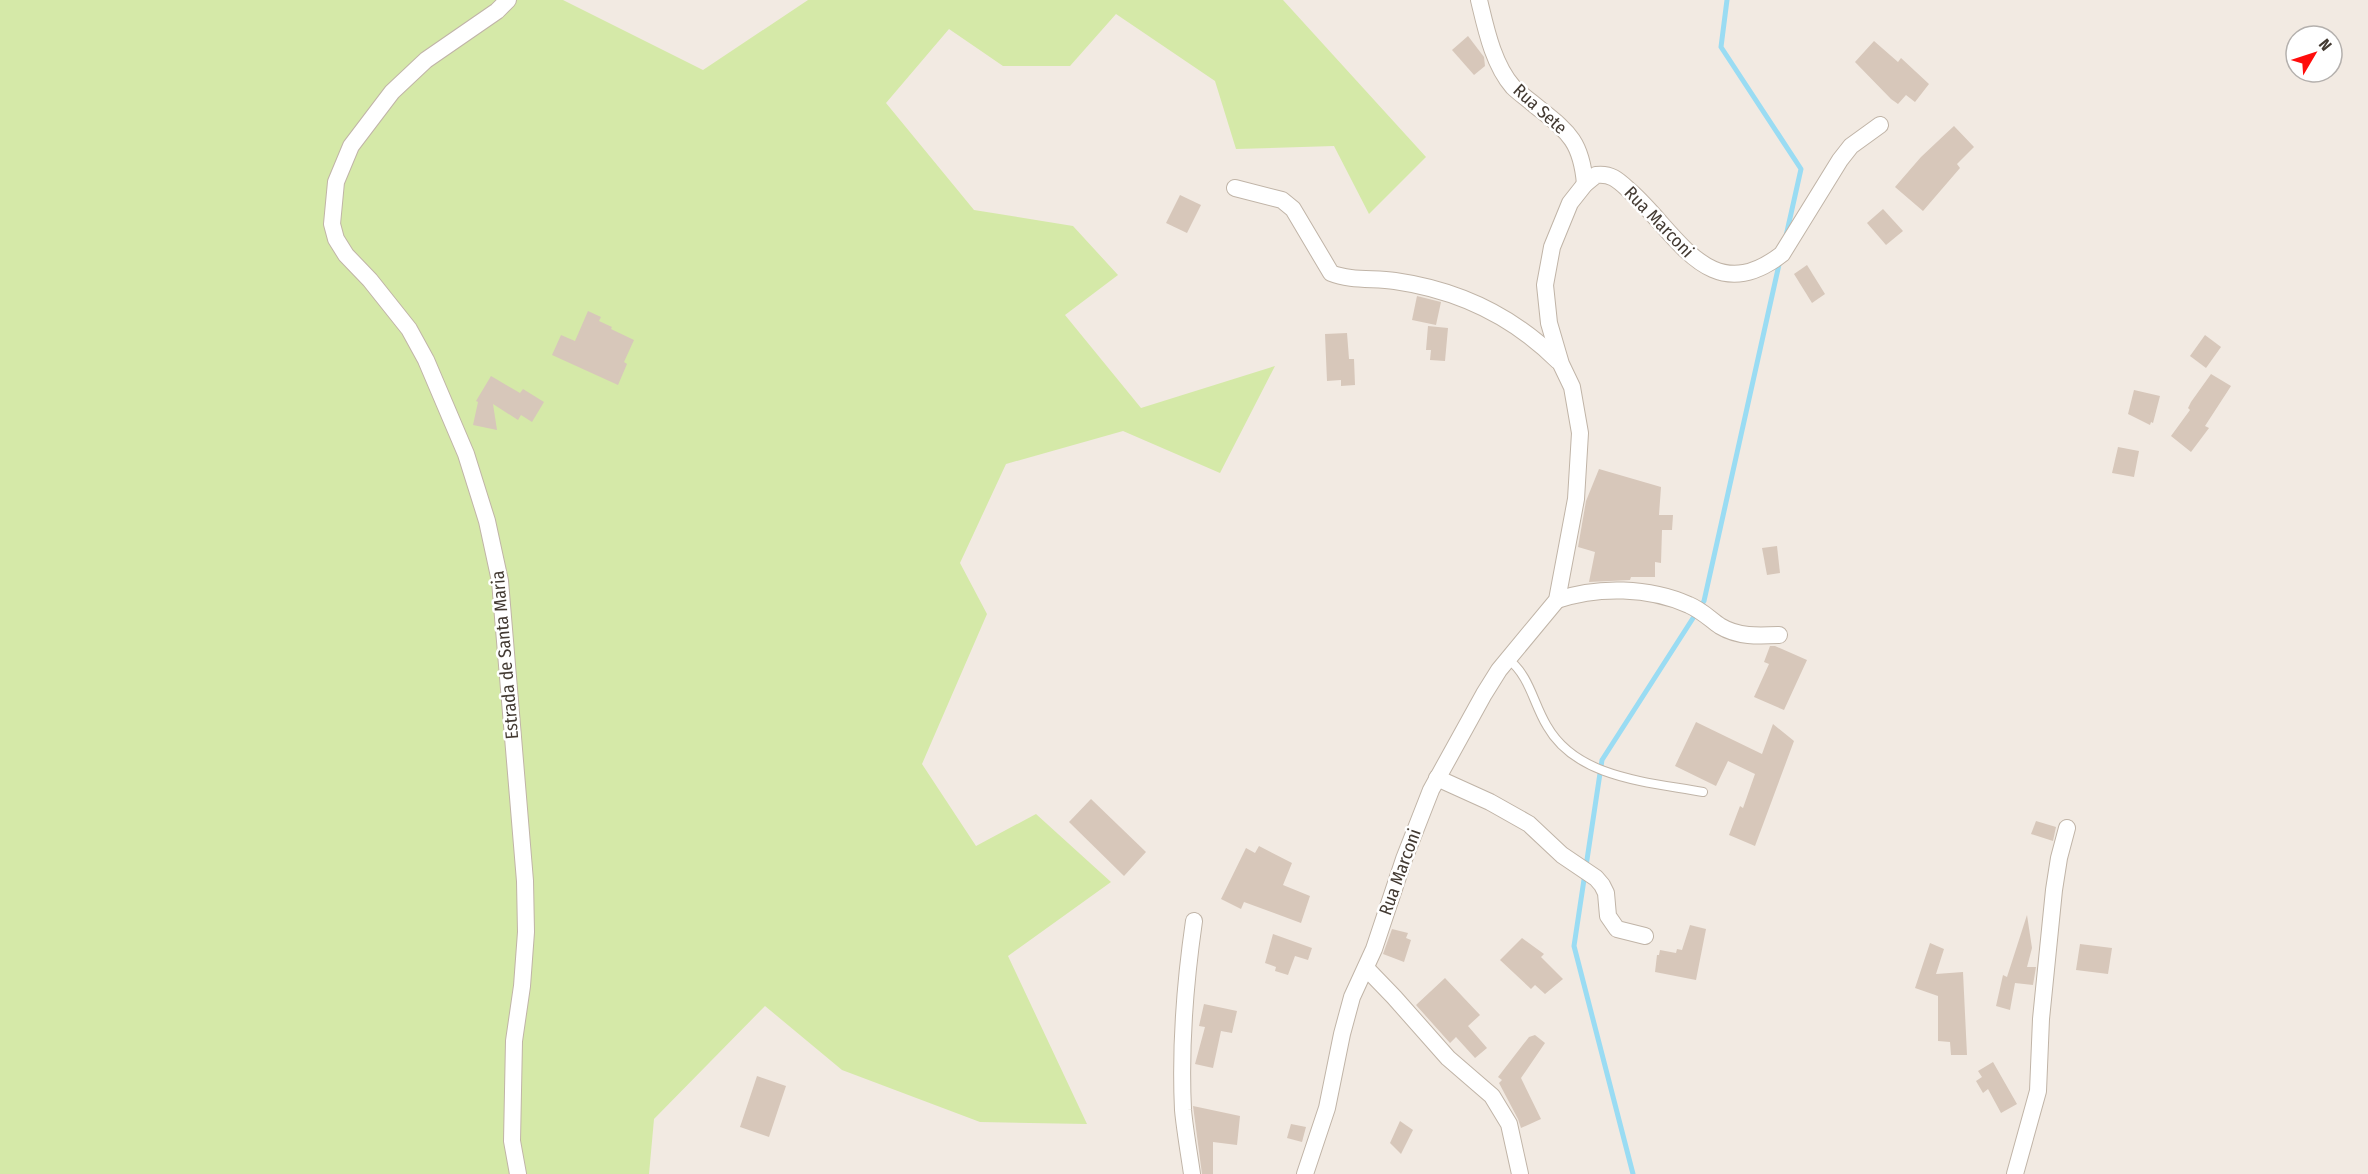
<svg xmlns="http://www.w3.org/2000/svg" width="2368" height="1174" viewBox="0 0 2368 1174" font-family="'Fira Sans Condensed',sans-serif">
  <style>
    .green { fill: #d5e9a8 }
    .lines { fill: none; stroke-linecap: round; stroke-linejoin: round }
    .stream { stroke: #9adcf3; stroke-width: 5 }
    .building { fill: #d7c7ba }
    .lane-casing { stroke: #c0b4a7; stroke-width: 10 }
    .street-casing { stroke: #c0b4a7; stroke-width: 18 }
    .lane { stroke: #fff; stroke-width: 8 }
    .street { stroke: #fff; stroke-width: 16 }
    .labels { text-anchor: middle; stroke-width: 5; stroke-linejoin: round; paint-order: stroke }
    .street-label { font-size: 18px; fill: #433a32; stroke: #fff }
  </style>
  <rect width="100%" height="100%" fill="#f2eae2"/>
  <path class="green" d="M0,0h563l140,70 105,-70h475l143,157 -57,57 -35,-68 -98,3 -21,-68 -99,-67 -46,52h-67l-54,-37 -63,74 88,107 99,16 45,49 -53,40 76,93 134,-42 -55,107 -97,-42 -117,33 -46,99 27,51 -65,150 54,82 60,-32 75,68 -103,74 79,168 -107,-2 -138,-52 -77,-64 -111,113 -5,55h-649z"/>
  <g class="lines">
    <g class="stream">
      <path d="M1727,0l-6,47 80,122 -15,67"/>
      <path d="M1633,1174l-59,-228 28,-186 102,-159 76,-341"/>
    </g>
  </g>
  <g class="building">
    <path d="M1468,36l16,21 1,9 -11,9 -22,-25z"/>
    <path d="M1874,41l24,21 3,-4 28,26 -14,18 -9,-7 -8,9 -7,-5 -36,-37z"/>
    <path d="M1954,126l20,21 -17,17 3,4 -37,43 -28,-24 26,-30z"/>
    <path d="M1180,195l21,10 -14,28 -21,-10z"/>
    <path d="M1883,209l20,22 -17,14 -19,-22z"/>
    <path d="M1807,265l18,29 -13,9 -18,-29z"/>
    <path d="M1417,296l24,6 -5,23 -24,-5z"/>
    <path d="M588,311l13,6 -2,4 13,6 -1,2 23,11 -10,22 3,2 -9,21 -66,-30 9,-20 14,6z"/>
    <path d="M1428,326l20,2 -3,33 -15,-1 1,-10h-5z"/>
    <path d="M1347,333l2,26h5l1,26 -14,1v-6l-14,1 -2,-47z"/>
    <path d="M2205,335l16,12 -15,21 -16,-12z"/>
    <path d="M2211,374l20,12 -26,40 4,2 -18,24 -20,-16 19,-26 -2,-2 3,-6z"/>
    <path d="M491,376l29,17 3,-4 21,13 -12,20 -11,-7 -3,5 -25,-16 4,26 -24,-5 5,-23 -2,-1z"/>
    <path d="M2134,390l26,6 -7,27 -2,-1 -1,3 -22,-11z"/>
    <path d="M2118,447l21,4 -5,26 -22,-4z"/>
    <path d="M1599,469l62,18 -2,28h14l-1,15h-10l-1,33 -6,-1v15h-24l-1,3 -41,2 6,-30 -17,-5 8,-46z"/>
    <path d="M1777,546l3,27 -13,2 -5,-27z"/>
    <path d="M1770,646h5l32,14 -23,50 -30,-13 15,-33 -5,-2z"/>
    <path d="M1696,722l66,32 11,-30 21,17 -39,105 -26,-11 11,-29 3,2 12,-34 -27,-13 -12,25 -41,-20z"/>
    <path d="M1091,799l55,53 -22,24 -55,-54z"/>
    <path d="M2036,821l20,6 -3,14 -22,-7z"/>
    <path d="M1259,846l33,17 -9,22 27,11 -9,27 -57,-21 -3,7 -20,-10 25,-51 9,5z"/>
    <path d="M2027,915l5,33 -5,19h9l-3,18 -18,-2 -5,27 -14,-4 7,-31 4,2z"/>
    <path d="M1690,925l16,4 -10,51 -41,-8 2,-17h2l1,-5 16,3 1,-4 5,1z"/>
    <path d="M1392,929l16,4 -2,5 5,2 -7,22 -21,-8z"/>
    <path d="M1273,934l39,14 -4,12 -13,-4 -7,19 -13,-4 1,-4 -11,-4z"/>
    <path d="M1522,938l22,16 -3,3 22,22 -18,15 -10,-9 -4,4 -31,-29z"/>
    <path d="M1930,943l14,6 -8,25 27,-2 4,83h-16l-1,-13 -12,-1v-45l-23,-8z"/>
    <path d="M2080,944l32,4 -4,26 -32,-4z"/>
    <path d="M1445,978l35,37 -12,11 19,22 -12,10 -19,-21 -6,6 -34,-38z"/>
    <path d="M1204,1004l33,7 -5,22 -11,-2 -8,37 -18,-4 10,-37 -6,-1z"/>
    <path d="M1535,1035l10,8 -24,35 20,41 -20,9 -3,-9 -19,-36 3,-3 -4,-3 31,-40z"/>
    <path d="M1993,1062l24,42 -16,9 -13,-24 -5,4 -7,-12 6,-4 -4,-6z"/>
    <path d="M757,1076l29,10 -17,51 -29,-10z"/>
    <path d="M1193,1106l47,10 -3,29 -24,-3v32h-11z"/>
    <path d="M1400,1121l13,9 -12,24 -11,-11z"/>
    <path d="M1291,1124l15,3 -4,15 -15,-4z"/>
  </g>
  <g class="lines">
    <defs>
      <path id="lane" d="M1508,659c22,17 25,44 39,67 30,53 103,56 156,66"/>
      <g id="street">
        <path d="M508,0l-11,11 -71,49 -34,32 -41,54 -15,36 -4,42 4,15 10,16 24,25 39,49 17,31 40,94 21,67 13,60 25,300 1,51 -4,54 -8,55 -2,100 6,33"/>
        <path d="M1479,0c7,29 14,64 34,87 5,5 12,10 18,15 34,28 50,35 54,82"/>
        <path d="M1235,188l47,12 11,9 38,64c19,8 43,5 64,8 63,9 118,35 163,80"/>
        <path d="M1557,600c41,-14 92,-13 132,5 12,5 21,14 31,21 18,11 38,10 59,9"/>
        <path d="M1437,778l53,24 39,22 33,31 34,23 6,7 4,8 2,23 9,13 28,7"/>
        <path d="M1366,968l28,29 54,61 44,38 17,28 11,50"/>
        <path d="M1192,1174c-3,-21 -7,-43 -9,-64 -3,-63 2,-127 11,-189"/>
        <path d="M1305,1174l22,-66 15,-74 10,-37 22,-48 30,-90 27,-69 53,-96 15,-24 58,-70 19,-101 4,-66 -8,-46 -11,-23 -12,-41 -4,-38 7,-38 18,-44 15,-19 11,-9c16,-2 23,6 35,17 47,42 79,118 151,62l58,-94 11,-14 29,-21"/>
        <path d="M2015,1174l23,-83 3,-72 13,-129 5,-32 8,-30"/>
      </g>
    </defs>
    <use href="#lane" class="lane-casing"/>
    <use href="#street" class="street-casing"/>
    <use href="#lane" class="lane"/>
    <use href="#street" class="street"/>
  </g>
  <g class="labels">
    <g class="street-label">
      <text transform="translate(1540 109) rotate(42)" y="6">Rua Sete</text>
      <text transform="translate(1659 222) rotate(46)" y="6">Rua Marconi</text>
      <text transform="translate(505 655) rotate(-95)" y="6">Estrada de Santa Maria</text>
      <text transform="translate(1400 872) rotate(-70)" y="6">Rua Marconi</text>
    </g>
  </g>
  <g transform="translate(2314 54) rotate(51)"><circle r="28" fill="#ffffff" stroke="#b4b0ad" stroke-width="1.5"/>
  <path d="M0-4.5L10 22L0 15L-10 22Z" fill="#ff0c0b"/>
  <text y="-9" font-size="16" font-weight="bold" text-anchor="middle" fill="#433a32">N</text>
  </g>
</svg>
